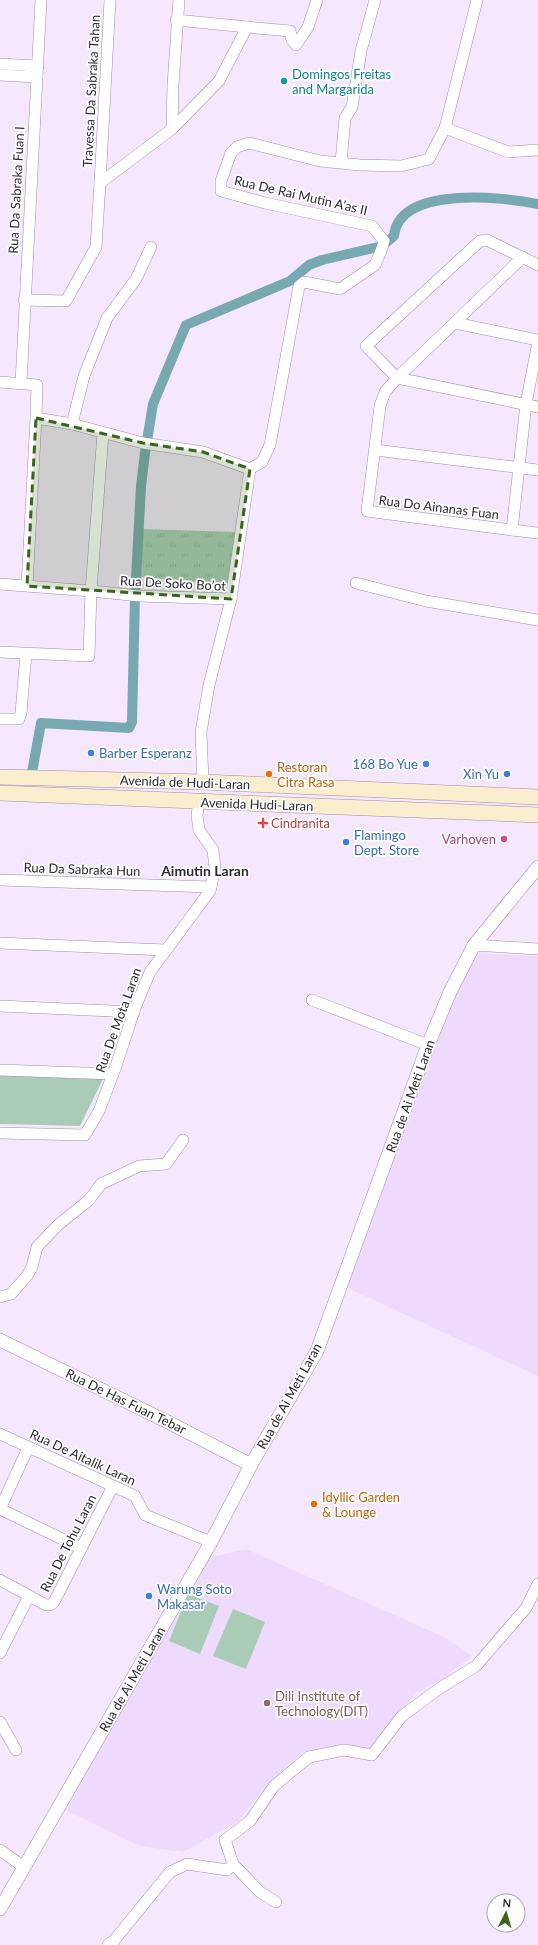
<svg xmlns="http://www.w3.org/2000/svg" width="538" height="1945" viewBox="0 0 538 1945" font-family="Lato,sans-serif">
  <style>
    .built { fill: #eedafc }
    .grass { fill: url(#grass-tufts) }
    .garden { fill: #aaccb7 }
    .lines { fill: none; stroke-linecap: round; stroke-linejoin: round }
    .canal { stroke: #78a9b1; stroke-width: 10 }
    .minor-casing { stroke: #9e8fa8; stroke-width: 12 }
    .tertiary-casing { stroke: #9e8fa8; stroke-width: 14 }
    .secondary-casing { stroke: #9e8fa8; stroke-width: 16 }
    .minor { stroke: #fff; stroke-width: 11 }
    .tertiary { stroke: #fff; stroke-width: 13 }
    .secondary { stroke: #fbeece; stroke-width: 15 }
    .marked { fill: #3a631e; fill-opacity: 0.2; stroke: #3a631e; stroke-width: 3; stroke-dasharray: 8 5; stroke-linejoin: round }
    .culture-dot { fill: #0f9aa8; stroke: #fff; stroke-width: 1.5 }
    .shop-dot { fill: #3f7fe0; stroke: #fff; stroke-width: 1.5 }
    .food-dot { fill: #e8710a; stroke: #fff; stroke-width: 1.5 }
    .health-dot { fill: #e0444e; stroke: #fff; stroke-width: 1.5 }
    .hotel-dot { fill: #d1479c; stroke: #fff; stroke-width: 1.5 }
    .education-dot { fill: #8d6e63; stroke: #fff; stroke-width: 1.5 }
    .labels { text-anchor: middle; stroke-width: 3.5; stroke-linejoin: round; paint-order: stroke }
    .culture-label { font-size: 13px; fill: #0d838f; stroke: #fff; text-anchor: start }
    .street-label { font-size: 13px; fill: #2d2731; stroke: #fff }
    .shop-label { font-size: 13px; fill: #366cbe; stroke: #fff; text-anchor: start }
    .food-label { font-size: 13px; fill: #c56008; stroke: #fff; text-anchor: start }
    .health-label { font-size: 13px; fill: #be3a42; stroke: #fff; text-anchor: start }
    .hotel-label { font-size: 13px; fill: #b23c85; stroke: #fff; text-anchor: end }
    .education-label { font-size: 13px; fill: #785e54; stroke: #fff; text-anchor: start }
    .neighbourhood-label { font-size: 14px; font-weight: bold; fill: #312539; stroke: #fff }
  </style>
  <defs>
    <pattern id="grass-tufts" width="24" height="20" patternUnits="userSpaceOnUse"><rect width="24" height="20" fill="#aaccb7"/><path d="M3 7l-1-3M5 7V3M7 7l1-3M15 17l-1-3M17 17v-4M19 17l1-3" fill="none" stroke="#93af9e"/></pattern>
  </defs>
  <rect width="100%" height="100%" fill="#f5e8fe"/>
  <g class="built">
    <path d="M472,953l66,3v420l-197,-91 109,-297z"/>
    <path d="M246,1549l200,89 26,18 -30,24 -26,13 -30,37 -11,19 -34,-4 -35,6 -19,15 -25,25 -23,30 -56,31 -43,-6 -73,-35 21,-42 120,-211z"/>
  </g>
  <path class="grass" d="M142,529l94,3 -6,53 -89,-8z"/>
  <g class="garden">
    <path d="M0,1074l104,3 -24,49 -80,-2z"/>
    <path d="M188,1594l31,12 -19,48 -31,-13z"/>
    <path d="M233,1609l32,13 -19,47 -33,-13z"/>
  </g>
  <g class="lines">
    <path class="canal" d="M31,778l10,-55 88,5 3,-6 3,-125 6,-111 4,-33 8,-49 33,-79 104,-44 19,-16 13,-5 60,-14 12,-10c5,-51 110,-39 144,-32"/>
    <defs>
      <g id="minor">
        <path d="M247,27l43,4 2,9 4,5 12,-18 9,-27"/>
        <path d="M0,64l38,2"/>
        <path d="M0,75l37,2"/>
        <path d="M445,128l63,24 30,-2"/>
        <path d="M172,129l47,-48 28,-54 -71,-7"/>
        <path d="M341,162l4,-44 7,-11 9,-56 14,-51"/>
        <path d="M100,183l10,-183"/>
        <path d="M523,257l-126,121 -12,14 -5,14 -13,105 145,19 14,-126 12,-62"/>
        <path d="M538,265l-51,-25 -7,1 -114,105 31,32 141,29"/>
        <path d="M24,300l42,1 30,-54 4,-64 72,-54 1,-44 6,-85"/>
        <path d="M455,323l83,17"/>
        <path d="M0,382l37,3 -1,33 36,6 71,19 60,9 47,17"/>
        <path d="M21,383l20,-383"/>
        <path d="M72,424l12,-48 23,-58 29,-39 15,-32"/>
        <path d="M375,450l163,20"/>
        <path d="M250,469l12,-7 8,-17 29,-159 5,-4 36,7 35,-24 6,-14 3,-10 -12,-15 -107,-23 -44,-12v-10l10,-28 6,-6 12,-4 71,18 40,4 41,1 28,-7 16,-31 32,-128"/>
        <path d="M512,530l26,3"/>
        <path d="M356,583l70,18 112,19"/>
        <path d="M0,584l91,7 49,5 91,3 -22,86 -8,47 2,50"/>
        <path d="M27,586l9,-168"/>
        <path d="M231,599l19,-130"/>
        <path d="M0,652l89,4 2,-65 12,-158"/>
        <path d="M0,719h19l2,-6 5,-59"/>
        <path d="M0,880l211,7"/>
        <path d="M0,943l165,7"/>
        <path d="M474,945l64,4"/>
        <path d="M312,1000l116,45"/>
        <path d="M0,1006l134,6"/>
        <path d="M0,1070l113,4"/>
        <path d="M0,1133l85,2 14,-24 17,-45 19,-58 15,-36 60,-81 5,-23 -2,-18 -14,-20 -2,-15 2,-13"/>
        <path d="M0,1297l11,-3 16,-18 5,-9 5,-20 21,-22 31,-25 12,-16 38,-18 27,-2 17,-24"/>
        <path d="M0,1434l135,62 10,19 66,27"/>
        <path d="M0,1509l81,39"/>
        <path d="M0,1509l28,-61"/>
        <path d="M0,1580l46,25h4l4,-3 59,-116"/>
        <path d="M0,1653l29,-57"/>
        <path d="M0,1722l16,28"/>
        <path d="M0,1850l24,17"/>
        <path d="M276,1902l-16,-10 -27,-28 -8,-24 25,-19 24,-35 35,-29 35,-7 28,5 30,-39 38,-28 36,-22 50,-58 12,-24"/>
        <path d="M112,1943l58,-71 17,-8 40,6 6,-6"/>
      </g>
      <g id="tertiary">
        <path d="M0,1340l168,82 83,43"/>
        <path d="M0,1909l211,-367 41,-79 65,-112 111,-306 22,-53 24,-47 64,-78"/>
        <path d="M109,1945l3,-2"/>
      </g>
      <g id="secondary">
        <path d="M0,777l203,5 335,15"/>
        <path d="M0,793l538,22"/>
      </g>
    </defs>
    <use href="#minor" class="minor-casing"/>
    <use href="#tertiary" class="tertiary-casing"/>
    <use href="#secondary" class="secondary-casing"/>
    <use href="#minor" class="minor"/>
    <use href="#tertiary" class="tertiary"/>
    <use href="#secondary" class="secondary"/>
  </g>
  <path class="marked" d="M36,418l107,25 60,9 47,17 -19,130 -204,-13z"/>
  <circle class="culture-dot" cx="284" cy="81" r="4"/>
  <g class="shop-dot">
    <circle cx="91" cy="753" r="4"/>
    <circle cx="426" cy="764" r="4"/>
    <circle cx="507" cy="774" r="4"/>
    <circle cx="346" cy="842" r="4"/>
    <circle cx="149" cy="1596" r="4"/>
  </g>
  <g class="food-dot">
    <circle cx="269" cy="774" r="4"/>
    <circle cx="314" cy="1504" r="4"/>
  </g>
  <path class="health-dot" d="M261 817h4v4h4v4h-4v4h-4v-4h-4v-4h4z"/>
  <circle class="hotel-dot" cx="504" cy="839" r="4"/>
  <circle class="education-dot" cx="267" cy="1703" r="4"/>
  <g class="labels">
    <g class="culture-label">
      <text x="292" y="79">Domingos Freitas<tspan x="292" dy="15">and Margarida</tspan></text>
    </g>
    <g class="street-label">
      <text transform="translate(91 91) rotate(-87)" y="5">Travessa Da Sabraka Tahan</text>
      <text transform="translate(16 190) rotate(-87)" y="5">Rua Da Sabraka Fuan I</text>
      <text transform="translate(301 195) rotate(13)" y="5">Rua De Rai Mutin A’as II</text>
      <text transform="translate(439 507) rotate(7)" y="5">Rua Do Ainanas Fuan</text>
      <text transform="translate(173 583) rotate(3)" y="5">Rua De Soko Bo’ot</text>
      <text transform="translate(185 782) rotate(2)" y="5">Avenida de Hudi-Laran</text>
      <text transform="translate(257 804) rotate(2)" y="5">Avenida Hudi-Laran</text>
      <text transform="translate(82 869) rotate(2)" y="5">Rua Da Sabraka Hun</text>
      <text transform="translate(118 1020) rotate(-70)" y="5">Rua De Mota Laran</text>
      <text transform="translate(410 1096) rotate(-70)" y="5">Rua de Ai Meti Laran</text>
      <text transform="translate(289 1396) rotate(-61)" y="5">Rua de Ai Meti Laran</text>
      <text transform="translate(126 1401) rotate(26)" y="5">Rua De Has Fuan Tebar</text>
      <text transform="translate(83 1457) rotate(25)" y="5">Rua De Aitalik Laran</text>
      <text transform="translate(68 1543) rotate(-63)" y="5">Rua De Tohu Laran</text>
      <text transform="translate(132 1679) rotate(-60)" y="5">Rua de Ai Meti Laran</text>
    </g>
    <g class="shop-label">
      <text x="99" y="758">Barber Esperanz</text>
      <text x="418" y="769" text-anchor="end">168 Bo Yue</text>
      <text x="499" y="779" text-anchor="end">Xin Yu</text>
      <text x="354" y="840">Flamingo<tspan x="354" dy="15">Dept. Store</tspan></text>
      <text x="157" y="1594">Warung Soto<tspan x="157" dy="15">Makasar</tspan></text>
    </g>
    <g class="food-label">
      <text x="277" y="772">Restoran<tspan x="277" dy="15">Citra Rasa</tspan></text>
      <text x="322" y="1502">Idyllic Garden<tspan x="322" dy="15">&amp; Lounge</tspan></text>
    </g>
    <g class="health-label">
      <text x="271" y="828">Cindranita</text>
    </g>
    <g class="hotel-label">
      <text x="496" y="844">Varhoven</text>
    </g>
    <g class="education-label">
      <text x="275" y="1701">Dili Institute of<tspan x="275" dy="15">Technology(DIT)</tspan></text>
    </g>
    <g class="neighbourhood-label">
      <text x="205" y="876">Aimutin Laran</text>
    </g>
  </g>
  <g transform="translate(506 1913) rotate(5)"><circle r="19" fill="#ffffff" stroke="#aba9ad"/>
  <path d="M0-3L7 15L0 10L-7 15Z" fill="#3a631e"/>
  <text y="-6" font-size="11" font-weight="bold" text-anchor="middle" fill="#2d2731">N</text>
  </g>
</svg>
